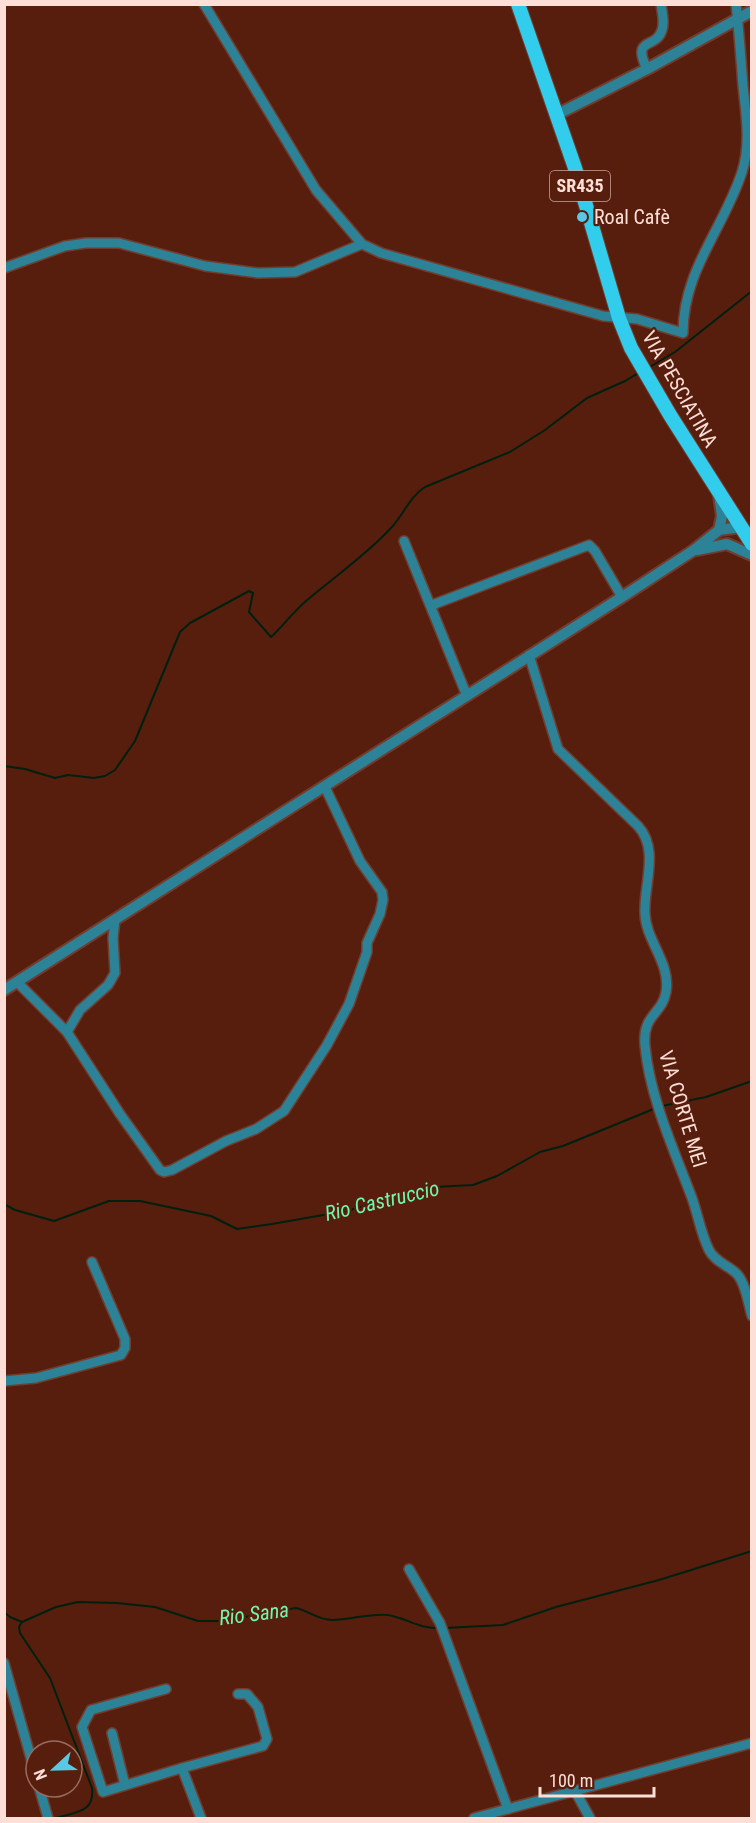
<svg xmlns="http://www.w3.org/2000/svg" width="756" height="1823" viewBox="0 0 756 1823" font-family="'Roboto Condensed',sans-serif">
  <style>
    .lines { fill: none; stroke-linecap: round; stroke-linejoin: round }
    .stream { stroke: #00200f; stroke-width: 2 }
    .minor-casing { stroke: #723d2e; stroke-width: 12 }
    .tertiary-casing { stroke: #723d2e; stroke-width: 14 }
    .primary-casing { stroke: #723d2e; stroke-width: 16 }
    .minor { stroke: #2c8296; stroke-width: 9 }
    .tertiary { stroke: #2c8296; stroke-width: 10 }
    .primary { stroke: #32cced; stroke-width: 14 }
    .poi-dot { fill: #58c8e4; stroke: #571e0e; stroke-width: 2 }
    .labels { text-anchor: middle; stroke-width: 4.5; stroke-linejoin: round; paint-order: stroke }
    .shield { fill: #571e0e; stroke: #cba59b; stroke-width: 1.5 }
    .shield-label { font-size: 18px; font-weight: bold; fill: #fddfd7 }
    .poi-label { font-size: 20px; fill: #fddfd7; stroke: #571e0e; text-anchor: start }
    .street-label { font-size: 20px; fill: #fddfd7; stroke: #571e0e }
    .water-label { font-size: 21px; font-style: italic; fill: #70f7ac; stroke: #571e0e }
  </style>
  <rect width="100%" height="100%" fill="#571e0e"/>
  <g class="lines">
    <g class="stream">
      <path d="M648,368l27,-16 77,-61"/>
      <path d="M4,766l21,3 30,9 13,-3 26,3 11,-2 10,-6 20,-29 45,-109 10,-9 59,-32 4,2 -4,19 22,25c12,-11 22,-25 35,-36 28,-24 59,-45 84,-72 13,-13 20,-33 35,-42l85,-35 35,-22 42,-32 38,-17 15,-9"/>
      <path d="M662,1106l44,-9 46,-16"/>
      <path d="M4,1204l11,6 39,11 55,-20h31l71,15 26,13 35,-5 74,-13 88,-24 39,-2 24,-9 43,-24 23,-6 93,-38"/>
      <path d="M4,1612l6,5 12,5"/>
      <path d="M444,1628l59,-3 53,-18 103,-27 93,-29"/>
      <path d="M56,1818c19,-6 39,-5 36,-30l-42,-110 -30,-45 -1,-6 3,-5 34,-15 22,-5 39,1 38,4 43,14h23l75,-13c13,3 22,12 36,12 18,0 38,-7 56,-5 18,3 32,14 50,13"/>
    </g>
    <defs>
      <g id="minor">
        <path d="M204,4l112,186 46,54 19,9 222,63 34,3 46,14c0,-63 40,-103 59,-161 9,-28 4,-57 1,-86 -2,-27 -4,-54 -7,-82"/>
        <path d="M647,69c-16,-33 9,-19 15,-39 3,-8 0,-18 -1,-26"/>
        <path d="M4,268l61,-22 21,-3h33l86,23 53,7 37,-1 67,-28"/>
        <path d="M404,541l63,155"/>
        <path d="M432,605l157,-60 6,6 27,46"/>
        <path d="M529,655l29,94 80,77c22,24 5,60 7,88 1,27 26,49 21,78 -4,23 -24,22 -21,54 5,52 29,104 47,152 6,17 9,36 17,52 6,12 19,15 28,24 9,10 11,29 15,42"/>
        <path d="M17,982l50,50 53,82 40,56 4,2 8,-2 54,-29 30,-12 28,-18 43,-66 22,-41 18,-52v-9l13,-29 3,-14 -1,-8 -22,-31 -35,-74"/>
        <path d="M67,1032l13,-22 28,-25 7,-12 -2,-35 2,-19"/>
        <path d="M4,1381l32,-3 85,-23 4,-7v-9l-33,-77"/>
        <path d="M409,1569l31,54 68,186"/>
        <path d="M4,1663l32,113"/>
        <path d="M166,1689l-75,21 -9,17 21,65 79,-24"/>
        <path d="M112,1733l13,52"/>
        <path d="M39,1787l9,31"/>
        <path d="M575,1791l15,27"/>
        <path d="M201,1818l-19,-50 81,-22 4,-7 -9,-32 -11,-13h-9"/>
        <path d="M474,1818l278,-75"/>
      </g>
      <g id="tertiary">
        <path d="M556,115l91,-46 105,-58"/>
        <path d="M719,495l3,21 -3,14"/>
        <path d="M697,550l30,-6 25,11"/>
        <path d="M4,990l618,-393 72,-47 25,-20 22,-3"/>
      </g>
      <path id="primary" d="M518,4l57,164 44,150 12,30 39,67 82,129"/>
    </defs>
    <use href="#minor" class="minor-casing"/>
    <use href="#tertiary" class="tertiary-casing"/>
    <use href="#primary" class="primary-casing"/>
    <use href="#minor" class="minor"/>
    <use href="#tertiary" class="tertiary"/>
    <use href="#primary" class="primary"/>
  </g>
  <circle class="poi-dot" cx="582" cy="217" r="6"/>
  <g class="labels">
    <rect class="shield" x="550" y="171" width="60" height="30" rx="4.5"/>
    <g class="shield-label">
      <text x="580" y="192">SR435</text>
    </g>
    <g class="poi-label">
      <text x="594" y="224">Roal Cafè</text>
    </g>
    <g class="street-label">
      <text transform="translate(680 389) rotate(60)" y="7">VIA PESCIATINA</text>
      <text transform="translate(683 1109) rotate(73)" y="7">VIA CORTE MEI</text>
    </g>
    <g class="water-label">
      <text transform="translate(382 1201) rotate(-13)" y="7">Rio Castruccio</text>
      <text transform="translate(254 1614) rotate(-7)" y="7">Rio Sana</text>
    </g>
  </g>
  <rect width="756" height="1823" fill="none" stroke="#fddfd7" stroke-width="12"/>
  <g transform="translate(54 1769) rotate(248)"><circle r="28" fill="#571e0e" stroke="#996b5e" stroke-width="1.5"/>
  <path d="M0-4.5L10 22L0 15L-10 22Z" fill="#58c8e4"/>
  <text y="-9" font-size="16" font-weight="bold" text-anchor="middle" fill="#fddfd7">N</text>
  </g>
  <path d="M540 1787v9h114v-9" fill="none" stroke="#fddfd7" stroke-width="3"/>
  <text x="549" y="1787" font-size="18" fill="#fddfd7" stroke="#571e0e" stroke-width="4.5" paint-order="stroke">100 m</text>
</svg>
